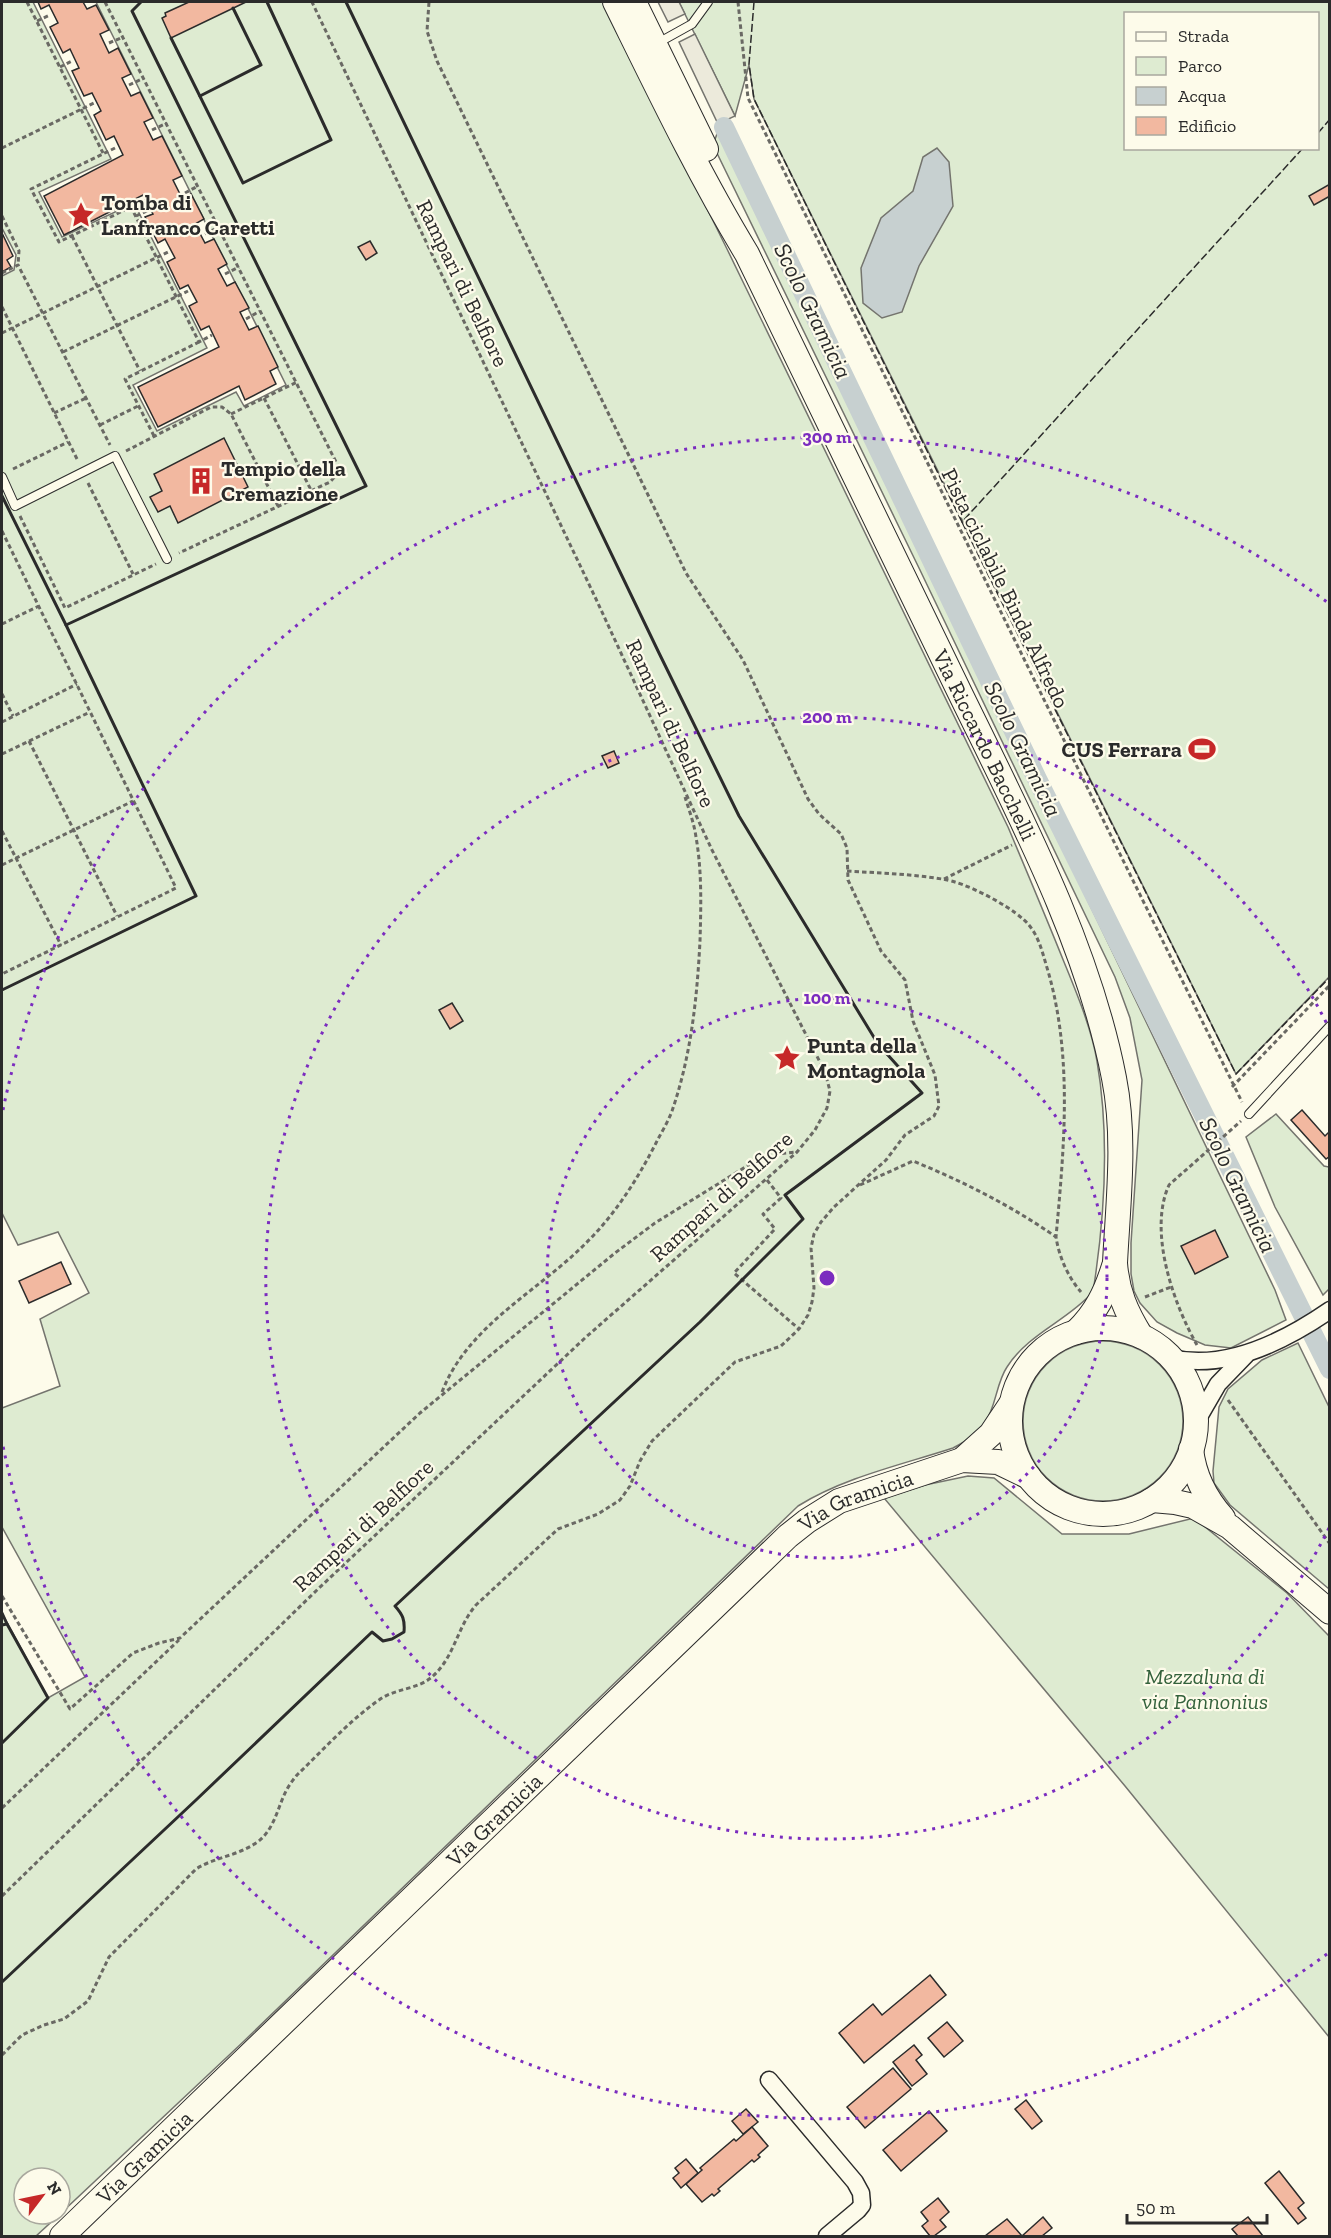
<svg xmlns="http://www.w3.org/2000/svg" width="1331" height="2238" viewBox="0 0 1331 2238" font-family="'Zilla Slab',serif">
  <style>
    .green { fill: #deebd1; stroke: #74746e; stroke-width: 1.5; fill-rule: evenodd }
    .parking { fill: #eceadb; stroke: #74746e; stroke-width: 1.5 }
    .water { fill: #c7d0d0; stroke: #74746e; stroke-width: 1.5 }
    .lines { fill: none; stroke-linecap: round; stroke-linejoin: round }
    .canal { stroke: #c7d0d0; stroke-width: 20 }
    .building { fill: #f2b8a0; stroke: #2b2b2b; stroke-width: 1.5 }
    .lane-casing { stroke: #2b2b2b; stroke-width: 10 }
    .street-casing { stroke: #2b2b2b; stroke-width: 19 }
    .secondary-casing { stroke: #2b2b2b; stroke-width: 26 }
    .path { stroke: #6a6964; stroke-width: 3; stroke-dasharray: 4.5 3; stroke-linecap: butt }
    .lane { stroke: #fdfbea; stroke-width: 8 }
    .street { stroke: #fdfbea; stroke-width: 16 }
    .secondary { stroke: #fdfbea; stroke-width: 24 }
    .fence { stroke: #2b2b2b; stroke-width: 1.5; stroke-dasharray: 8 3; stroke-linecap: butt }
    .wall { stroke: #2b2b2b; stroke-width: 3 }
    .ring { fill: none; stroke: #7b2cbf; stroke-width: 3; stroke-dasharray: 3 6 }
    .labels { text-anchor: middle; stroke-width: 4.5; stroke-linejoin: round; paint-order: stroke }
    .poi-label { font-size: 22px; font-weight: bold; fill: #2b2b2b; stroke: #fdfbea; text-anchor: start }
    .street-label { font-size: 22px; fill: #2b2b2b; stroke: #fdfbea }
    .park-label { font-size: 22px; font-style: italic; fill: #34623c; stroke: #fdfbea }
    .water-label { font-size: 24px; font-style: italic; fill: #2b2b2b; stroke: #fdfbea }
    .centre { fill: #7b2cbf; stroke: #fdfbea; stroke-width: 3 }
    .ring-label { font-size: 18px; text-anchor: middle; font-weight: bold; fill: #7b2cbf; stroke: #fdfbea; stroke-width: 4.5; stroke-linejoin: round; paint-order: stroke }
  </style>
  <rect width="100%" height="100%" fill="#fdfbea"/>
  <g class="green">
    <path d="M2,2h31l78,157 -72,33 23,45 72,-34 73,145 -74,37 24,46 79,-39 8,14 42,-21 -190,-383h509l122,247 281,578c19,45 38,90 56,135 13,32 27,65 33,99 13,76 8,155 -4,231 -26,29 -64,41 -86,75 -11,16 -11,41 -22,55 -7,12 -20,20 -32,26 -52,17 -108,29 -155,58l-556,537 -182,171v-36h-36v36h36l-24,22h-34v-623l46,85 37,-21 -83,-150v-119l58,-22 -20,-67 49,-26 -31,-61 -40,13 -16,-32v-937l12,-6 2,-15 -14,-27z"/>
    <path d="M679,2h650v975l-93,97 -482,-975 -5,-34 -14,51zM1126,14h192v134h-192z"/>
    <path d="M718,131l557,1159 11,30 -55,28 -26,-3 -28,-12 -20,-11 -17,-19 -6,-12 -3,-17v-31l11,-163 -12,-62 -15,-41 -196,-409 -206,-423z"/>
    <path d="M1276,1114l48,52 5,1v122l-6,6 -48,-88 -29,-70z"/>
    <circle cx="1103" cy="1421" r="80"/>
    <path d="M1298,1343l31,64v182l-99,-84 -16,-22 -1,-12 6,-64 9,-18 34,-29z"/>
    <path d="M968,1476l26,2 68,56h67l65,-16 93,75 42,43v401l-204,-251 -241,-288 41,-13z"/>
  </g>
  <g class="parking">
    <path d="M658,2h21l6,12 -17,8z"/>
    <path d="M695,34l40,82 -17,8 -39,-82z"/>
  </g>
  <path class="water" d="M937,148l12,14 4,44 -34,60 -17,46 -20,6 -19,-15 -2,-35 20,-50 32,-27 10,-34z"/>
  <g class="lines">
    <path class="canal" d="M724,127l313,652 293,590"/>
  </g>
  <g class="building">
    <path d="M38,2h45l4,7 9,-4 13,25 -9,4 9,19 9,-5 13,26 -9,4 9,18 9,-4 13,26 -9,4 9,18 9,-4 20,40 -9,4 9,18 9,-4 13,25 -9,5 10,19 9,-4 13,25 -9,5 9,17 8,-4 14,26 -9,4 9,18 9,-4 20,41 -8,4 6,13 -31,16 -6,-14 -81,41 -20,-40 81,-40 -10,-21 -8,4 -12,-24 8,-4 -9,-17 -8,4 -13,-27 8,-4 -10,-19 -7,4 -13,-26 8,-3 -10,-19 -79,40 -20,-39 79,-41 -9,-19 -8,4 -12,-25 7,-4 -9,-18 -8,3 -12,-25 7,-3 -9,-19 -7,4 -13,-26 8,-4 -9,-18 -8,4z"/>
    <path d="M189,2h57l-75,36 -9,-20 4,-2 -1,-3z"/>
    <path d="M1330,184v12l-16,9 -5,-9z"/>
    <path d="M2,233l11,23 -6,4 4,7 -9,5z"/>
    <path d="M370,241l7,12 -11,7 -8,-13z"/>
    <path d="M224,438l24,49 -70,36 -8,-17 -12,6 -8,-15 12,-6 -8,-17z"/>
    <path d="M614,751l5,12 -11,5 -6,-12z"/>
    <path d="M452,1003l11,18 -13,8 -11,-19z"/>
    <path d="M1302,1110l23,26 5,-5v25l-4,3 -35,-39z"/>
    <path d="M1215,1230l13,27 -33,17 -14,-28z"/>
    <path d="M61,1262l10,22 -42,19 -10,-22z"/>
    <path d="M930,1975l16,20 -82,68 -25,-30 34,-29 9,11z"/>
    <path d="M947,2022l16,19 -19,16 -16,-19z"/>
    <path d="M914,2045l8,10 -6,5 11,14 -15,12 -19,-24z"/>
    <path d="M893,2068l18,21 -46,39 -18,-21z"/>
    <path d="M1026,2100l16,21 -10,8 -17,-20z"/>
    <path d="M746,2109l12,13 -15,12 -11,-13z"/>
    <path d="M929,2111l18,20 -46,40 -18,-21z"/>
    <path d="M752,2127l16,19 -10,9 2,2 -6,5 -2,-2 -34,29 2,2 -6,5 -2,-2 -10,8 -16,-18 16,-14 -2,-2 34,-29 2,2z"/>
    <path d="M686,2159l12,14 -17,15 -8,-10 6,-5 -4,-5z"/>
    <path d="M1279,2171l25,32 -6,5 8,10 -8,6 -33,-41z"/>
    <path d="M938,2198l11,14 -9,8 6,7 -12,9h-4l-8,-10 6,-5 -7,-9z"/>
    <path d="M1043,2217l9,11 -10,8h-20z"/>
    <path d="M1248,2217l15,19h-25l-6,-7z"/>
    <path d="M1007,2219l15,17h-37z"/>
  </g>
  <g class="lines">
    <defs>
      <g id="lane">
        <path d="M656,44l36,-20 16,-22"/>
        <path d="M2,477l13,29 100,-50 52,103"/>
        <path d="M1249,1114l81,-88"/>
      </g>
      <g id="street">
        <path d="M1171,1358c55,13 114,-17 159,-48"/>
        <path d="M1196,1422l22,-38 28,-29"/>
        <path d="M769,2080l86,102 6,11 1,12 -4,5 -31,26"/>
      </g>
      <g id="secondary">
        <path id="s1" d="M615,2c42,85 83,171 132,252 71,146 142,293 213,439 59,121 128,251 154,385 12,60 4,125 1,185 2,28 11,49 26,73"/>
        <path d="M634,2l72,147"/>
        <circle cx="1103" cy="1421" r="93"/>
        <path d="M1076,1332c20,-19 30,-40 38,-66"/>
        <path d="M1191,1449c3,27 14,49 32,69"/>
        <path d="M962,1460l29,-26 20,-30"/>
        <path d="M1152,1500l23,2 18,4 37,21 100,85"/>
        <path id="s2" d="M62,2236l726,-700 19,-15 32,-20 123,-41 36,2 31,15"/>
      </g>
    </defs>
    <use href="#lane" class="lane-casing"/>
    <use href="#street" class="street-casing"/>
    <use href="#secondary" class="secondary-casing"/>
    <g class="path">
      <path d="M27,2l76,151"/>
      <path d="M105,2l233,464 1,6 -9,10 -151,71"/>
      <path d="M738,2l10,96 494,1004"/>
      <path d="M37,21l13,-6"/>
      <path d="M109,43l14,-6"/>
      <path d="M60,67l12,-6"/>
      <path d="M129,85l15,-7"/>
      <path d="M152,130l15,-7"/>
      <path d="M2,148l92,-45"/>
      <path d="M115,148l-84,41 28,53 72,-35 68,135 13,-7"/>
      <path d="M185,193l13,-7"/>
      <path d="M2,216l17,35 -1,14"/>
      <path d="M136,216l13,-6"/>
      <path d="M205,234l14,-7"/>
      <path d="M72,236l68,135"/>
      <path d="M2,273l16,-8 92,180"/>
      <path d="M225,274l14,-7"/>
      <path d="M2,307l76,154"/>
      <path d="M246,319l14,-8"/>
      <path d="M2,333l166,-81"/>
      <path d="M63,352l125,-61"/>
      <path d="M264,398l47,92"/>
      <path d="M54,413l32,-15"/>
      <path d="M231,414l66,-32"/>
      <path d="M100,425l38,-19"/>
      <path d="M154,436l-29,-57 74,-37"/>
      <path d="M126,451l85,-44h11l9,7 47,92"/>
      <path d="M13,469l55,-27"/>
      <path d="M88,483l45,91"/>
      <path d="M20,516l45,92 91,-44"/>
      <path d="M2,531l174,357 -174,86"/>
      <path d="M2,624l37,-18"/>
      <path d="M2,694l11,22"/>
      <path d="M2,722l75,-38"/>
      <path d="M29,741l88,175"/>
      <path d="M2,754l88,-42"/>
      <path d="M2,831l59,114"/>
      <path d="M2,865l131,-64"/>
      <path d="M847,871c32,2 64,3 95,8 23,3 64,25 81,40 16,14 19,33 25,52 25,87 16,177 8,266 3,20 12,40 25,55"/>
      <path d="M944,879l68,-34"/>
      <path d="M1232,1087l98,-102"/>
      <path d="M767,1180l14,18 -18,16 12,15 -41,44 65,56"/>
      <path d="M860,1185l53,-24c49,20 99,45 143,76"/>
      <path d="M1145,1297l26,-10"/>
      <path d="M1197,1345c-24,-42 -49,-114 -28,-160l72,-64"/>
      <path d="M442,1392c25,-65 93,-99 141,-146 31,-30 53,-64 73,-103 5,-10 12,-21 16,-32 19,-55 25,-112 28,-170 1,-35 2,-70 -4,-104 -2,-14 -7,-27 -11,-40"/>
      <path d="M1228,1400l102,144"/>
      <path d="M2,1596l68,113 63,-56 26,-10 21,-5 240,-225 195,-160 40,-30 92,-57 21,-11 28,-3"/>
      <path d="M2,1808l177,-168"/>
      <path d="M2,1896l316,-307 268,-252 211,-185 18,-22 12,-22 3,-17 -5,-19 -113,-222 -116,-251 -284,-597"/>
      <path d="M2,2055l20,-20 22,-10 20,-6 24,-18 21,-44 87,-88c19,-12 41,-13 60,-26 18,-12 21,-34 30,-52 3,-6 7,-11 11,-16 26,-25 52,-54 82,-75 16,-12 39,-10 54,-24 22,-20 24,-49 43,-71l82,-76 40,-15 22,-14 10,-14 10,-25 12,-20 83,-79 46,-16 18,-17 9,-14 4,-13 2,-14 -3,-40 3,-14 7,-12 13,-15 52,-47 19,-25 29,-19 5,-10 -4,-31 -22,-54 -8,-41 -24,-29 -33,-71 -1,-32 -6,-14 -22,-20 -11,-15 -65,-139 -57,-87 -249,-512 -10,-30 2,-29"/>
    </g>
    <use href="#lane" class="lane"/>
    <use href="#street" class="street"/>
    <use href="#secondary" class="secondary"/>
    <g class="fence">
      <path d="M754,2l-5,62 5,35 208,423 2,-1"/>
      <path d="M1318,133l12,-14"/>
      <path d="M1303,148l-341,374 274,552 94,-97"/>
    </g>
    <g class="wall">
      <path d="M171,38l72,145 88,-43 -64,-138"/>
      <path d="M200,96l61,-31 -28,-57"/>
      <path d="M2,496l64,129"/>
      <path d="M2,990l194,-94 -130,-271 300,-139 -234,-475 9,-9"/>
      <path d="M2,1613l5,11"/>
      <path d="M2,1625l5,-1 41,74 -46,45"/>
      <path d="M2,1982l194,-182 176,-168 11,9 9,-2 12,-7c1,-12 -1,-17 -9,-26l305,-284 103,-103 -18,-24 137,-102 -44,-49 -139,-228 -80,-163 -313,-651"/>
    </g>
  </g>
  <g class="ring">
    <circle cx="827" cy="1278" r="280"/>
    <path d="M1329 1528A561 561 0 1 1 1329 1028"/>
    <path d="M1327 1954A841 841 0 0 1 3 1446M3 1110A841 841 0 0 1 1327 602"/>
  </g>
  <defs>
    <symbol id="sight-bare" viewBox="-9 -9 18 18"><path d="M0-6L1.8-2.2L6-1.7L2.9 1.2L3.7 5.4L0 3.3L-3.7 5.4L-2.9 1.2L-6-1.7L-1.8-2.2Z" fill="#c62828" stroke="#fdfbea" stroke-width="2.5" paint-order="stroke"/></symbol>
    <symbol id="building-bare" viewBox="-9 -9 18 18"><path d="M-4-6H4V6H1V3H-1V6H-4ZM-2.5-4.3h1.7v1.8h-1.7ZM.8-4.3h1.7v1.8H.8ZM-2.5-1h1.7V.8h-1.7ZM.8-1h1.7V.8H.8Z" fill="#c62828" stroke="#fdfbea" stroke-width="2.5" paint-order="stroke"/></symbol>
    <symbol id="stadium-bare" viewBox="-9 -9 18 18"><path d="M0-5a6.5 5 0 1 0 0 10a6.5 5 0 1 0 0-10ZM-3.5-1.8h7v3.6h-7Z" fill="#c62828" stroke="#fdfbea" stroke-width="2.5" paint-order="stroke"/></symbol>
  </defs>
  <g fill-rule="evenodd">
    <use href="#sight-bare" x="62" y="196" width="38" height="38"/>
    <use href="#building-bare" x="182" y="462" width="38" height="38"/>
    <use href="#stadium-bare" x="1183" y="730" width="38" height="38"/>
    <use href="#sight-bare" x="768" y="1039" width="38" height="38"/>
  </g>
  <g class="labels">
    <g class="poi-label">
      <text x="101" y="210">Tomba di<tspan x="101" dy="25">Lanfranco Caretti</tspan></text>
      <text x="221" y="476">Tempio della<tspan x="221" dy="25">Cremazione</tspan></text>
      <text x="1182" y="757" text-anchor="end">CUS Ferrara</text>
      <text x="807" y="1053">Punta della<tspan x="807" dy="25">Montagnola</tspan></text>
    </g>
    <g class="street-label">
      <text transform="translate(463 283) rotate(64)" y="8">Rampari di Belfiore</text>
      <text transform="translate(1006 588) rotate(64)" y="8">Pista ciclabile Binda Alfredo</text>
      <text transform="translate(671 723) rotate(65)" y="8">Rampari di Belfiore</text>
      <text dy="8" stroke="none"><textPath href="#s1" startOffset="830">Via Riccardo Bacchelli</textPath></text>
      <text transform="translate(721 1196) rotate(-42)" y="8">Rampari di Belfiore</text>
      <text dy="8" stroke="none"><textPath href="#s2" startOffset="1086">Via Gramicia</textPath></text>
      <text transform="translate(363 1525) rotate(-43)" y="8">Rampari di Belfiore</text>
      <text dy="8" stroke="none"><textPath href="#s2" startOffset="600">Via Gramicia</textPath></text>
      <text dy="8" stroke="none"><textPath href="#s2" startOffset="114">Via Gramicia</textPath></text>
    </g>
    <g class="park-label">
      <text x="1205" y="1684">Mezzaluna di<tspan x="1205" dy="25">via Pannonius</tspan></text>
    </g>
    <g class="water-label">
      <text transform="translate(813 311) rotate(64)" y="8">Scolo Gramicia</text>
      <text transform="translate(1023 749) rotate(64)" y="8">Scolo Gramicia</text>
      <text transform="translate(1238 1185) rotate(64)" y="8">Scolo Gramicia</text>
    </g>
  </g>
  <circle cx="827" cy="1278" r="9" class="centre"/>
  <g class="ring-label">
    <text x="827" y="443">300 m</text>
    <text x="827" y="723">200 m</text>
    <text x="827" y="1004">100 m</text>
  </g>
  <rect width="1331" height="2238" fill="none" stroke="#2b2b2b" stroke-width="6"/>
  <rect x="1124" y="12" width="195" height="138" fill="#fdfbea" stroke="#a9a89e" stroke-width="1.5"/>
  <rect x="1136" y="32" width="30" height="9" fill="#fdfbea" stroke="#a9a89e" stroke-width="1.5"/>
  <text x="1178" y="42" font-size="18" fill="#2b2b2b">Strada</text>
  <rect x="1136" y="57" width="30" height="18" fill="#deebd1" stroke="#a9a89e" stroke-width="1.5"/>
  <text x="1178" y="72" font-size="18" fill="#2b2b2b">Parco</text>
  <rect x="1136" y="87" width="30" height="18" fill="#c7d0d0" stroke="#a9a89e" stroke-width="1.5"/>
  <text x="1178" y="102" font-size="18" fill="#2b2b2b">Acqua</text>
  <rect x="1136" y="117" width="30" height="18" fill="#f2b8a0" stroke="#a9a89e" stroke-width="1.5"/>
  <text x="1178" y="132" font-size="18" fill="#2b2b2b">Edificio</text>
  <g transform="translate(42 2196) rotate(58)"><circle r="28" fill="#fdfbea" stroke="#a9a89e" stroke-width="1.5"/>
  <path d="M0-4.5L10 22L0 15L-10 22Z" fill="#c62828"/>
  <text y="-9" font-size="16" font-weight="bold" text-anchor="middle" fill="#2b2b2b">N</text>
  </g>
  <path d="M1127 2214v9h140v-9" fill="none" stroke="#2b2b2b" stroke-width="3"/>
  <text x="1136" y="2214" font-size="18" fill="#2b2b2b" stroke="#fdfbea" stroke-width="4.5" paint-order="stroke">50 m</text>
</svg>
